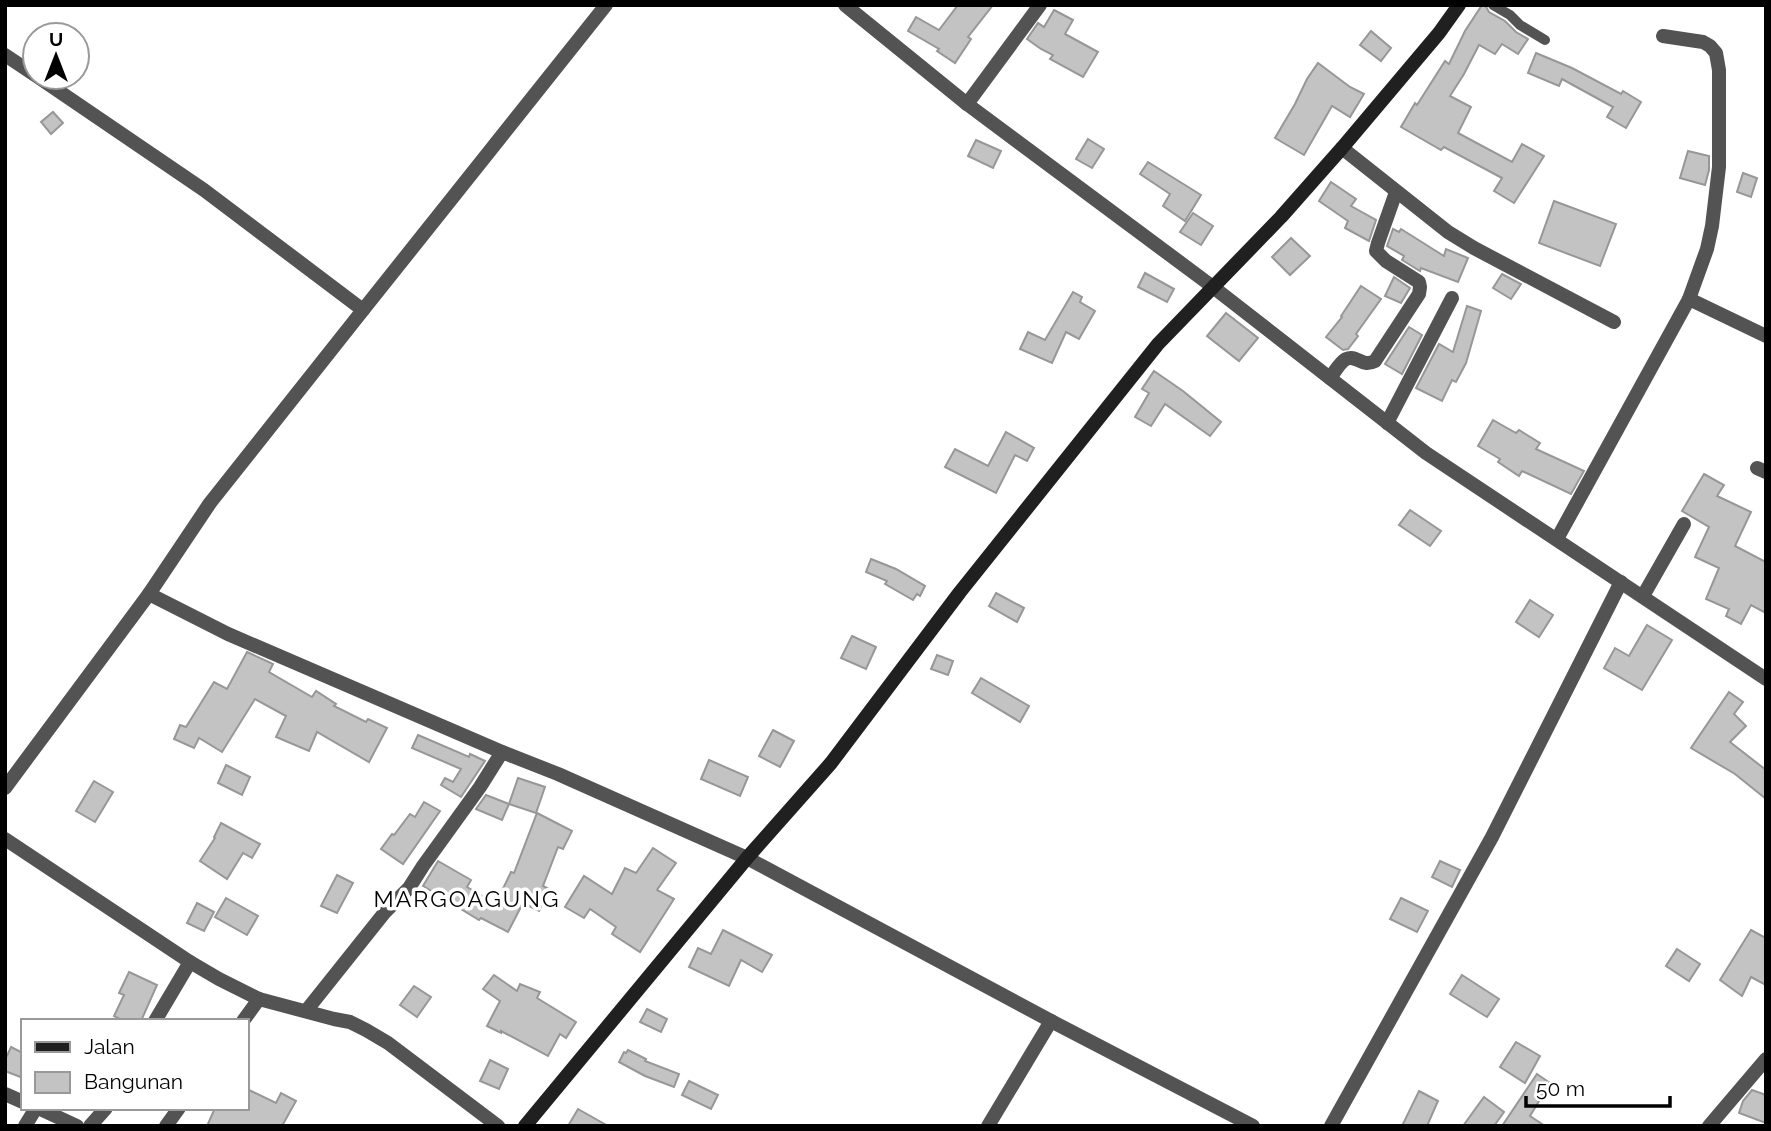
<svg xmlns="http://www.w3.org/2000/svg" width="1771" height="1131" viewBox="0 0 1771 1131" font-family="Raleway,sans-serif">
  <style>
    .building { fill: #c3c3c3; stroke: #979797; stroke-width: 2 }
    .lines { fill: none; stroke-linecap: round; stroke-linejoin: round }
    .lane { stroke: #535353; stroke-width: 10 }
    .street { stroke: #535353; stroke-width: 14 }
    .secondary { stroke: #202020; stroke-width: 14 }
    .labels { text-anchor: middle; stroke-width: 7; stroke-linejoin: round; paint-order: stroke }
    .quarter-label { font-size: 23px; letter-spacing: 2px; fill: #000; stroke: #fff }
  </style>
  <rect width="100%" height="100%" fill="#fff"/>
  <g class="building">
    <path d="M958,5h35l-25,32 3,2 -16,24 -18,-12 2,-2 -31,-18 8,-14 23,13z"/>
    <path d="M1482,5h3l4,7 16,9 11,11 12,7 -10,15 -16,-10 -7,10 -16,-9 -15,29 -14,22 21,11 -13,26 54,29 10,-18 22,12 -30,47 -20,-12 8,-13 -58,-31 -3,3 -40,-23 14,-24 2,2 28,-44 4,3 16,-33z"/>
    <path d="M1054,10l19,10 -8,14 33,18 -15,25 -33,-18 3,-4 -12,-6 -14,-10 11,-16 6,4z"/>
    <path d="M1371,31l20,17 -10,13 -21,-16z"/>
    <path d="M1536,53l36,15 49,26 2,-3 18,11 -15,26 -19,-11 6,-10 -51,-28 -3,7 -31,-13z"/>
    <path d="M1318,63l32,24 14,7 -14,23 -18,-11 -28,49 -29,-17 20,-34 12,-25z"/>
    <path d="M53,112l10,11 -12,11 -10,-12z"/>
    <path d="M1088,139l16,10 -12,19 -16,-9z"/>
    <path d="M976,140l25,11 -8,17 -25,-12z"/>
    <path d="M1688,151l21,5v14l-4,15 -25,-7z"/>
    <path d="M1148,162l53,33 -16,26 -22,-15 7,-12 -30,-20z"/>
    <path d="M1743,173l14,5 -6,19 -14,-5z"/>
    <path d="M1331,182l25,17 -5,7 25,14 -7,21 -24,-13 3,-7 -29,-20z"/>
    <path d="M1554,201l62,23 -16,42 -61,-23z"/>
    <path d="M1193,213l20,13 -12,19 -21,-13z"/>
    <path d="M1393,229l6,3 2,-3 43,27 2,-7 22,9 -10,24 -37,-14 -1,3 -18,-11 2,-4 -17,-10z"/>
    <path d="M1291,238l19,18 -20,19 -18,-18z"/>
    <path d="M1145,273l29,16 -7,13 -29,-15z"/>
    <path d="M1502,274l19,10 -10,15 -18,-11z"/>
    <path d="M1394,277l16,11 -9,15 -16,-7z"/>
    <path d="M1361,286l20,13 -25,35 2,2 -10,13 -5,1 -17,-13 16,-20 -1,-1z"/>
    <path d="M1073,292l9,5 -2,5 15,9 -16,28 -13,-7 -14,31 -32,-14 8,-17 17,8z"/>
    <path d="M1467,306l14,5 -15,52 -10,19 -4,-2 -10,21 -26,-13 23,-44 14,8z"/>
    <path d="M1226,313l32,25 -19,23 -32,-25z"/>
    <path d="M1409,327l13,8 -20,39 -17,-10z"/>
    <path d="M1154,371l29,20 38,31 -11,14 -45,-32 -14,22 -16,-9 14,-24 -7,-4z"/>
    <path d="M1493,420l23,13 3,-3 21,13 -4,6 48,22 -13,23 -49,-23 -3,5 -21,-14 2,-3 -22,-13z"/>
    <path d="M1006,432l28,16 -7,13 -12,-6 -19,38 -51,-26 10,-18 33,17z"/>
    <path d="M1704,474l20,11 -7,11 34,16 -16,34 31,16v51l-15,-8 -10,19 -15,-8 3,-7 -23,-10 13,-31 -24,-11 14,-30 -27,-16z"/>
    <path d="M1410,510l31,21 -11,15 -31,-21z"/>
    <path d="M871,559l25,10 29,17 -5,10 -3,-2 -4,6 -28,-16 2,-3 -21,-9z"/>
    <path d="M996,593l28,15 -7,14 -28,-16z"/>
    <path d="M1530,600l23,15 -14,22 -23,-15z"/>
    <path d="M1647,625l25,15 -30,50 -38,-22 11,-20 14,8z"/>
    <path d="M852,636l24,11 -10,22 -25,-11z"/>
    <path d="M247,652l26,12 -4,8 43,25 4,-6 20,13 -2,2 32,16 2,-3 19,9 -18,34 -52,-30 -8,19 -33,-14 10,-21 -31,-17 -33,53 -23,-14 -5,10 -20,-9 6,-14 6,2 28,-45 13,7z"/>
    <path d="M937,655l16,6 -5,14 -17,-6z"/>
    <path d="M981,678l48,28 -9,16 -48,-29z"/>
    <path d="M1729,692l14,10 -9,12 12,12 -16,16 36,28v29l-31,-25 -44,-26z"/>
    <path d="M773,730l21,11 -14,26 -21,-11z"/>
    <path d="M418,735l51,22 1,-3 15,7 -24,36 -20,-12 4,-7 8,4 8,-13 -49,-21z"/>
    <path d="M709,760l39,17 -8,19 -39,-17z"/>
    <path d="M226,765l24,12 -8,18 -24,-12z"/>
    <path d="M518,778l27,9 -9,26 -27,-9z"/>
    <path d="M94,781l19,11 -18,30 -19,-11z"/>
    <path d="M486,795l23,9 -7,16 -26,-11z"/>
    <path d="M424,802l16,9 -37,53 -22,-15 11,-15 2,1 16,-21 5,3z"/>
    <path d="M537,813l35,18 -9,18 -5,-2 -15,39 6,3 -10,22 -16,-8 -15,29 -27,-14 -2,2 -56,-34 15,-25 33,19 -4,7 27,16 3,-7 2,1 12,-25 3,1z"/>
    <path d="M221,823l39,21 -8,14 -9,-5 -16,26 -27,-18 15,-23 -1,-1z"/>
    <path d="M653,848l23,15 -19,27 17,9 -34,53 -28,-18 4,-7 -26,-18 -6,9 -19,-11 19,-31 28,18 13,-26 11,5z"/>
    <path d="M1440,861l20,9 -8,17 -20,-10z"/>
    <path d="M337,875l16,8 -16,30 -16,-7z"/>
    <path d="M226,898l32,18 -11,19 -32,-18z"/>
    <path d="M1401,898l27,13 -11,21 -27,-13z"/>
    <path d="M197,903l17,9 -10,19 -17,-8z"/>
    <path d="M723,930l49,25 -10,17 -21,-12 -12,26 -40,-19 9,-19 13,6z"/>
    <path d="M1751,930l15,8v47l-15,-8 -9,19 -22,-16z"/>
    <path d="M1677,949l23,15 -11,17 -23,-15z"/>
    <path d="M129,972l28,13 -16,36h-17l-10,-5 10,-21 -5,-2z"/>
    <path d="M494,975l23,16 3,-7 20,8 -3,6 39,24 -10,16 -6,-4 -12,22 -47,-25v2l-14,-7 13,-25 -17,-12z"/>
    <path d="M1462,975l37,24 -12,18 -37,-23z"/>
    <path d="M414,986l17,11 -14,20 -17,-12z"/>
    <path d="M647,1009l20,10 -6,13 -21,-10z"/>
    <path d="M1516,1042l24,14 -15,27 -25,-16z"/>
    <path d="M11,1047l12,6v25l-18,-7v-11z"/>
    <path d="M628,1050l18,9 -1,2 34,13 -5,13 -29,-11 -26,-14 5,-10 2,1z"/>
    <path d="M490,1060l18,9 -9,20 -19,-8z"/>
    <path d="M1537,1074l13,9 -20,33 15,10h-43z"/>
    <path d="M689,1081l29,14 -7,14 -29,-14z"/>
    <path d="M247,1089l29,14 5,-10 15,8 -14,25h-75l8,-18h32z"/>
    <path d="M1752,1090l14,5v28l-27,-10 4,-12z"/>
    <path d="M1419,1091l19,10 -11,25h-25z"/>
    <path d="M1484,1097l20,15 -10,14h-31z"/>
    <path d="M578,1109l30,17h-40z"/>
  </g>
  <g class="lines">
    <path class="lane" d="M1493,5l17,10 10,10 25,15"/>
    <g class="street">
      <path d="M845,5l122,99 246,183 213,166 340,226"/>
      <path d="M5,55l30,20"/>
      <path d="M967,104l73,-99"/>
      <path d="M1342,148l106,84 26,16 140,74"/>
      <path d="M1689,299l77,37"/>
      <path d="M363,310l243,-305"/>
      <path d="M1330,378c4,-5 10,-16 16,-19 11,-5 15,9 29,2l44,-67 1,-7 -1,-5 -33,-21 -10,-10 2,-8 18,-51"/>
      <path d="M1387,423l65,-125"/>
      <path d="M1757,468l9,4"/>
      <path d="M1557,539l132,-240 18,-50 5,-23 7,-59v-97l-3,-17 -6,-7 -7,-4 -40,-6"/>
      <path d="M149,594l79,40 274,118 56,22 189,84 304,163 202,105"/>
      <path d="M1643,596l41,-72"/>
      <path d="M5,788l144,-194 61,-91 153,-193 -159,-120 -166,-113"/>
      <path d="M5,839l185,123 29,17 40,20 75,20 16,3 16,8 22,13 110,83"/>
      <path d="M306,1011l79,-99 24,-24 14,-22 57,-79 22,-35"/>
      <path d="M155,1021l35,-59"/>
      <path d="M243,1021l16,-22"/>
      <path d="M5,1094l18,8"/>
      <path d="M38,1108l39,18"/>
      <path d="M25,1126l11,-18"/>
      <path d="M90,1126l16,-18"/>
      <path d="M166,1126l13,-18"/>
      <path d="M988,1126l63,-105"/>
      <path d="M1331,1126l161,-289 129,-255"/>
      <path d="M1709,1126l57,-67"/>
    </g>
    <path class="secondary" d="M525,1126l222,-268 84,-95 129,-171 198,-248 123,-127 61,-69 97,-115 20,-28"/>
  </g>
  <g class="labels">
    <g class="quarter-label">
      <text x="467" y="907">MARGOAGUNG</text>
    </g>
  </g>
  <rect width="1771" height="1131" fill="none" stroke="#000000" stroke-width="14"/>
  <rect x="21" y="1019" width="228" height="91" fill="#ffffff" stroke="#999999" stroke-width="2"/>
  <rect x="35" y="1042" width="35" height="10" fill="#202020" stroke="#999999" stroke-width="2"/>
  <text x="84" y="1054" font-size="21" fill="#000000">Jalan</text>
  <rect x="35" y="1072" width="35" height="21" fill="#c3c3c3" stroke="#999999" stroke-width="2"/>
  <text x="84" y="1089" font-size="21" fill="#000000">Bangunan</text>
  <g transform="translate(56 56)"><circle r="33" fill="#ffffff" stroke="#999999" stroke-width="2"/>
  <path d="M0-5L12 26L0 18L-12 26Z" fill="#000000"/>
  <text y="-10" font-size="19" font-weight="bold" text-anchor="middle" fill="#000000">U</text>
  </g>
  <path d="M1526 1096v10h144v-10" fill="none" stroke="#000000" stroke-width="3.5"/>
  <text x="1536" y="1096" font-size="21" fill="#000000" stroke="#ffffff" stroke-width="5" paint-order="stroke">50 m</text>
</svg>
